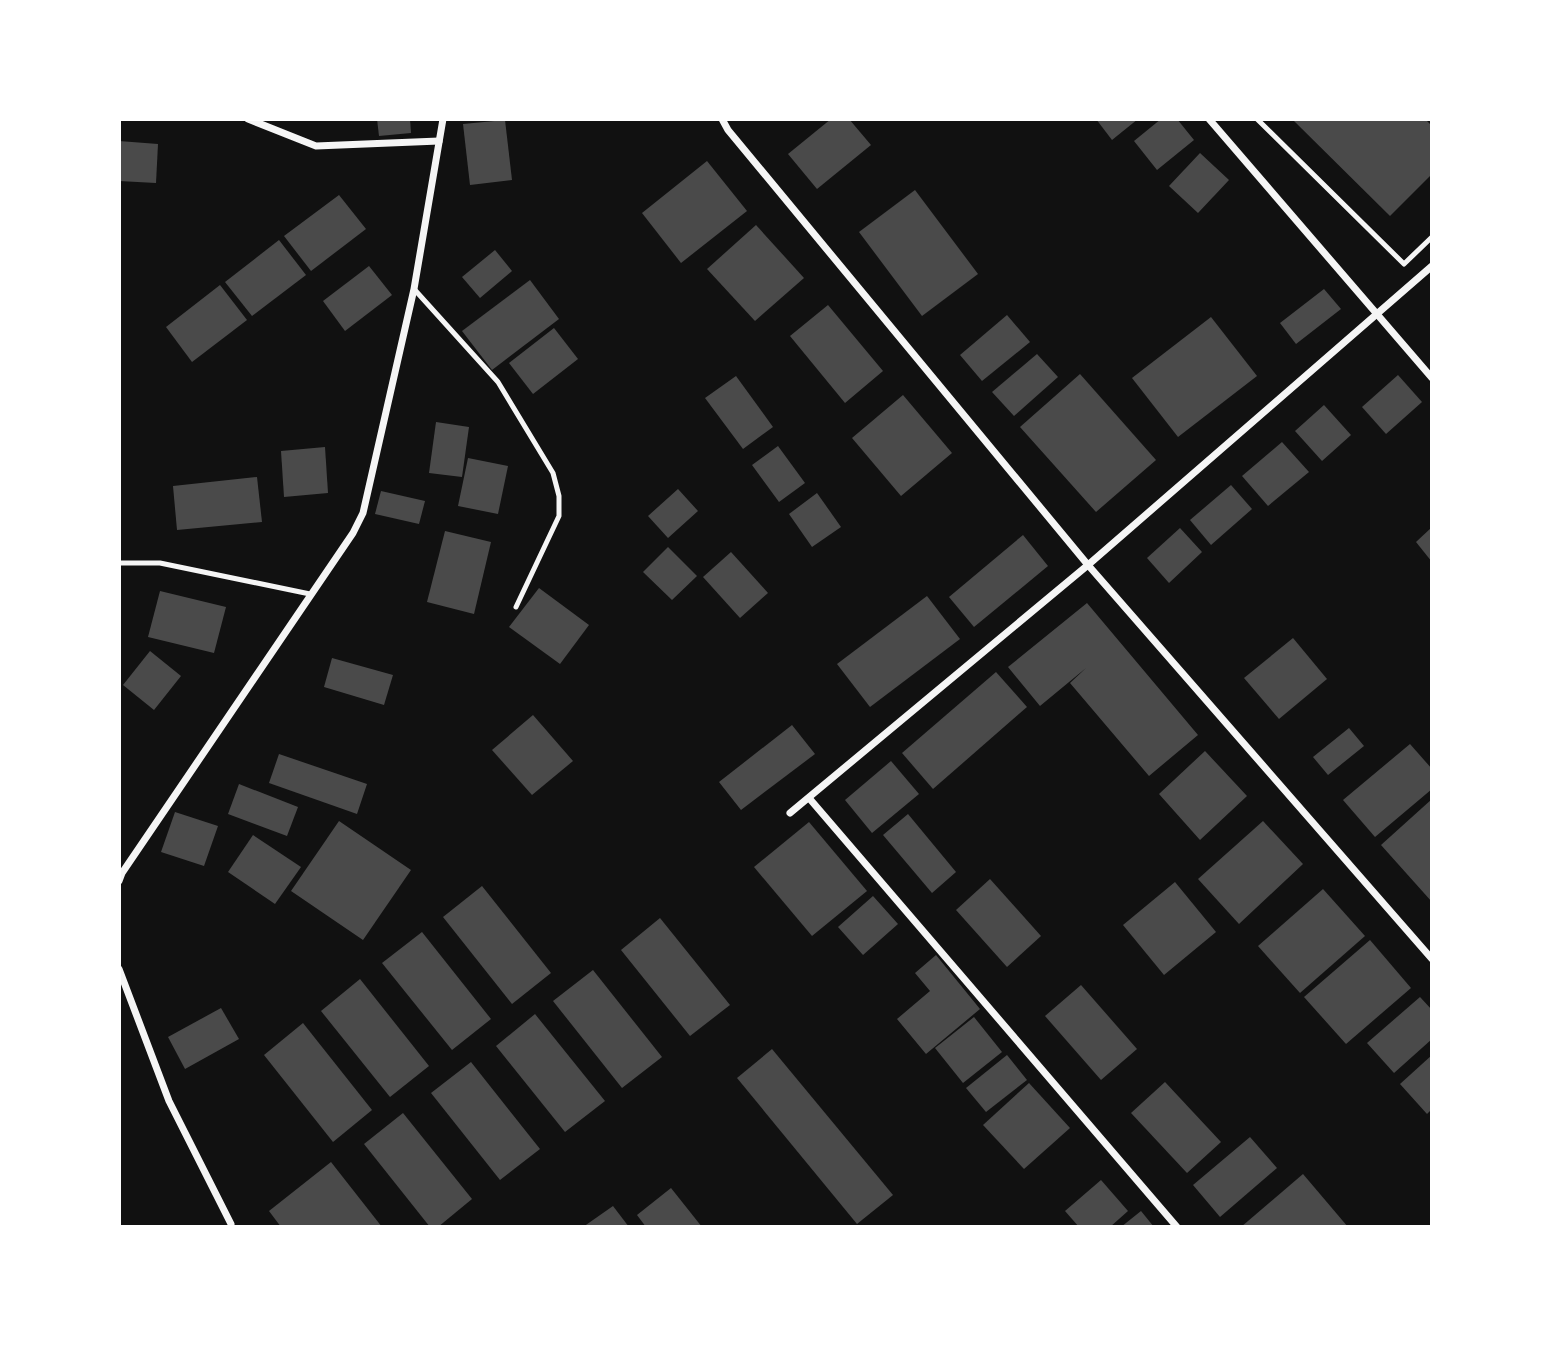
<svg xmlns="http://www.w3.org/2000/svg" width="1551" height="1346" viewBox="0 0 1551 1346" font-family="'Work Sans',sans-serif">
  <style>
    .building { fill: #4a4a4a }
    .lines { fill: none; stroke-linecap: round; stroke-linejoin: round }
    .service { stroke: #f5f5f5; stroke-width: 5 }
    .minor { stroke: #f5f5f5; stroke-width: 7 }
  </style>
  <rect width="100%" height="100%" fill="#111"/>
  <g class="building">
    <path d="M377,119h33l1,14 -32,3z"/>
    <path d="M831,119h18l22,26 -54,44 -29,-35z"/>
    <path d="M1096,119h42l-26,21z"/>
    <path d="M1161,119h16l17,21 -37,30 -23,-29z"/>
    <path d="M1292,119h133l7,7v48l-42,42z"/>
    <path d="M505,120l7,60 -42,5 -7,-61z"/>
    <path d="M119,141l39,3 -2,39 -37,-2z"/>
    <path d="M1200,153l29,27 -31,33 -29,-27z"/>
    <path d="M707,161l40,50 -66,52 -39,-50z"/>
    <path d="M915,190l63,84 -56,42 -63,-84z"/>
    <path d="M339,195l27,34 -55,42 -27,-35z"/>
    <path d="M756,225l48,53 -49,43 -48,-52z"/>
    <path d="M279,240l27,35 -54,41 -27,-34z"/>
    <path d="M495,250l17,21 -32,27 -18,-21z"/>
    <path d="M369,266l23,29 -47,36 -22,-30z"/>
    <path d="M530,280l29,39 -67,51 -30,-39z"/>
    <path d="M220,285l27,35 -55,42 -26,-35z"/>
    <path d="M1324,289l17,20 -45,35 -16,-21z"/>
    <path d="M828,305l55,66 -38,32 -55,-67z"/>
    <path d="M1007,315l23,27 -48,39 -22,-26z"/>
    <path d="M1211,317l46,59 -79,61 -46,-59z"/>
    <path d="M554,328l24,31 -45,35 -24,-31z"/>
    <path d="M1037,354l21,23 -44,39 -22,-24z"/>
    <path d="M1080,374l76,86 -60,52 -76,-85z"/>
    <path d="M1398,375l24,27 -36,32 -24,-27z"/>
    <path d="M736,376l37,51 -30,22 -38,-51z"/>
    <path d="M903,395l49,58 -51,43 -49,-58z"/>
    <path d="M1324,405l27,30 -29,26 -27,-30z"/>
    <path d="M436,422l33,5 -7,50 -33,-4z"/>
    <path d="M1282,442l27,30 -41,34 -26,-30z"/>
    <path d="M778,446l27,37 -26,19 -27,-37z"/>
    <path d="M325,447l3,46 -44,4 -3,-46z"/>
    <path d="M468,458l40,8 -10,48 -40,-8z"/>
    <path d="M257,477l5,45 -85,8 -4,-44z"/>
    <path d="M1231,485l21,24 -41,36 -21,-25z"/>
    <path d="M678,489l20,22 -30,27 -20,-22z"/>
    <path d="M381,491l44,10 -6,23 -44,-10z"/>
    <path d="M817,493l24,34 -29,20 -23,-33z"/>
    <path d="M1432,527v35l-16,-20z"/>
    <path d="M1180,528l22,24 -33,31 -22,-25z"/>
    <path d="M445,531l46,11 -17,72 -47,-12z"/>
    <path d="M1023,535l25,31 -74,61 -25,-30z"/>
    <path d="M668,547l29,29 -25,24 -29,-28z"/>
    <path d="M731,552l37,41 -28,25 -37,-41z"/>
    <path d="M539,588l50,37 -29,39 -51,-37z"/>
    <path d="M160,591l66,16 -12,46 -66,-16z"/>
    <path d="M927,596l33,43 -90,68 -33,-43z"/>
    <path d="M1087,603l111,132 -49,41 -79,-93 16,-15 -46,38 -32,-39z"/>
    <path d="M1293,638l34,41 -48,40 -35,-41z"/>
    <path d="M150,651l31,25 -27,34 -31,-25z"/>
    <path d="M332,658l61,17 -9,30 -60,-18z"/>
    <path d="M996,672l31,35 -94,82 -31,-36z"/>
    <path d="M533,715l40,46 -41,34 -40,-45z"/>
    <path d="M792,725l23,29 -74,56 -22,-28z"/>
    <path d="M1349,728l15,18 -36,29 -15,-18z"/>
    <path d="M1410,744l22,25v20l-57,48 -32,-37z"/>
    <path d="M1205,751l42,45 -47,44 -41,-46z"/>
    <path d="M279,754l88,30 -10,30 -88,-31z"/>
    <path d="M891,761l28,33 -47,39 -27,-33z"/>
    <path d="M239,784l59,23 -11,29 -59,-22z"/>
    <path d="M1432,799v103l-51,-57z"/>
    <path d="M175,812l43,14 -14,40 -43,-14z"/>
    <path d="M908,814l48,58 -24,21 -49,-58z"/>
    <path d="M339,821l72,49 -48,70 -72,-49z"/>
    <path d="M1263,821l40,43 -64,60 -41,-45z"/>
    <path d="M809,822l58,69 -55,45 -58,-69z"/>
    <path d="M253,835l48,32 -26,37 -47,-32z"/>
    <path d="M990,879l51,57 -34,31 -51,-57z"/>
    <path d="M1175,882l41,50 -52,43 -41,-50z"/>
    <path d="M482,886l69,87 -39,31 -69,-87z"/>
    <path d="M1323,889l42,47 -65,57 -42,-47z"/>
    <path d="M873,896l25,28 -35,31 -25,-28z"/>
    <path d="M660,918l70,87 -40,31 -69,-86z"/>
    <path d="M422,932l69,87 -39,31 -70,-87z"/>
    <path d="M1370,940l41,48 -65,56 -42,-47z"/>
    <path d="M936,955l44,54 -54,45 -29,-35 33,-28 -15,-18z"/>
    <path d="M593,970l69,87 -40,31 -69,-87z"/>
    <path d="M360,979l69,87 -39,31 -69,-86z"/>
    <path d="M1081,985l56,64 -36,31 -56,-64z"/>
    <path d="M1420,997l12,13v29l-38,34 -27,-30z"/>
    <path d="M221,1008l18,31 -54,30 -17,-32z"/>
    <path d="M535,1014l70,87 -40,31 -69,-86z"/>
    <path d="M974,1017l28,35 -39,31 -28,-35z"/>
    <path d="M303,1023l69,87 -39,32 -69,-87z"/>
    <path d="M772,1049l121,146 -36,29 -120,-146z"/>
    <path d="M1007,1055l20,25 -41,32 -20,-24z"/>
    <path d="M1432,1055v54l-5,5 -27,-30z"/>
    <path d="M471,1062l69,87 -40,31 -69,-87z"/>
    <path d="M1165,1082l56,60 -34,31 -56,-60z"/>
    <path d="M1029,1083l41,45 -46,41 -41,-44z"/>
    <path d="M403,1113l69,86 -34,28h-8l-66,-83z"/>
    <path d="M1250,1137l27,31 -57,49 -27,-32z"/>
    <path d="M331,1162l51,65h-101l-12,-16z"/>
    <path d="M1303,1174l45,53h-107z"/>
    <path d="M1101,1180l27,31 -18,16h-31l-14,-16z"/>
    <path d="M671,1188l31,39h-56l-9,-12z"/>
    <path d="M613,1206l16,21h-46z"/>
    <path d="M1141,1211l13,16h-33z"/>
  </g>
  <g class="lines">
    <g class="service">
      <path d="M1257,119l147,145 28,-27"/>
      <path d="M414,289l84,93 55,91 6,23v20l-43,91"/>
      <path d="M119,563h41l150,31"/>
    </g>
    <g class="minor">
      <path d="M248,119l68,27 123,-5"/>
      <path d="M722,119l6,11 360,435 344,394"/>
      <path d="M1209,119l223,259"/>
      <path d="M809,798l368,429"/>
      <path d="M790,813l298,-248 344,-299"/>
      <path d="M119,881l3,-8 231,-340 10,-20 51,-224 29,-170"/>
      <path d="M119,969l50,132 62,123"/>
    </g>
  </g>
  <rect width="1551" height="1346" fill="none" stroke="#ffffff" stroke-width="242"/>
</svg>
